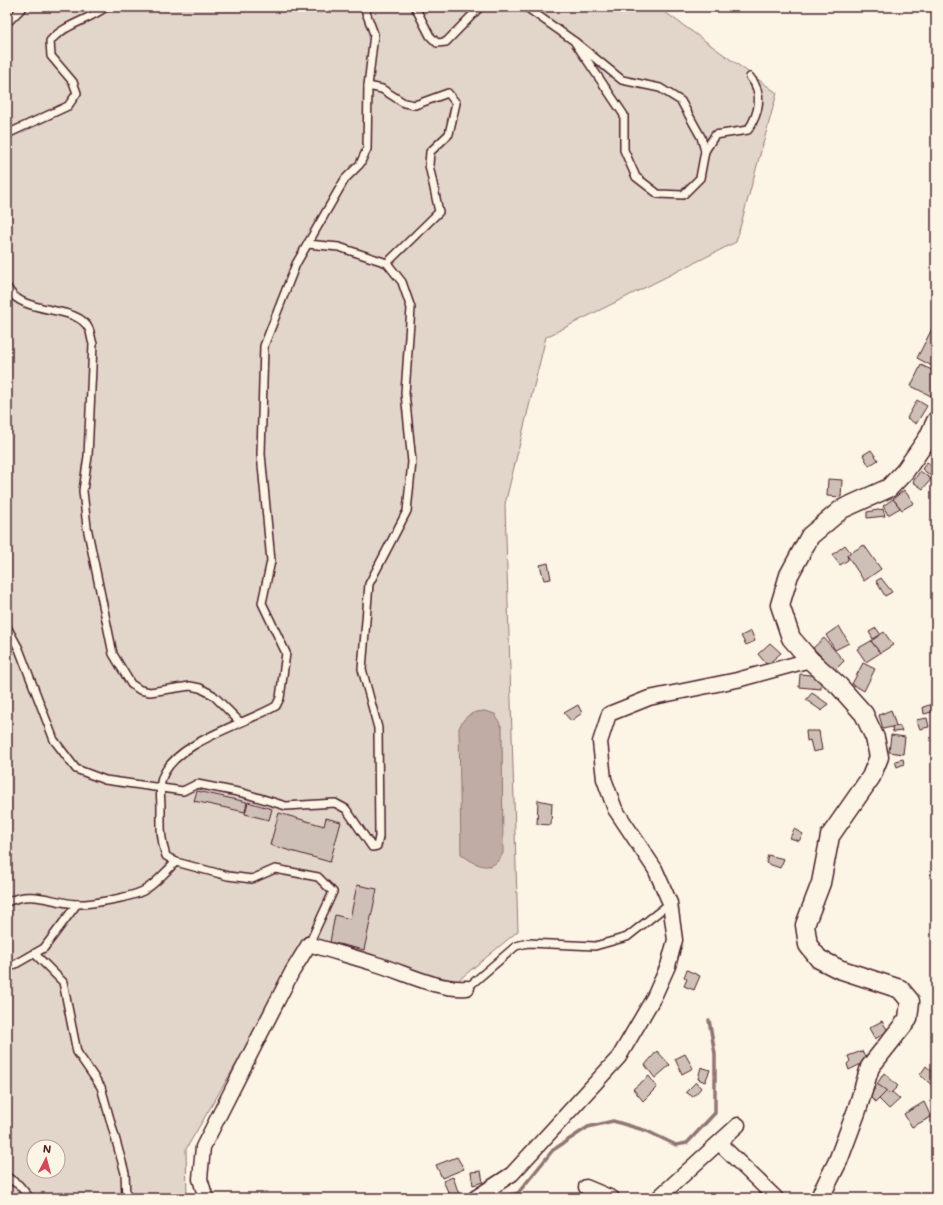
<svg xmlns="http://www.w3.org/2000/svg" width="943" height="1205" viewBox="0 0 943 1205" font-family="Mali,sans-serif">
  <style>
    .green { fill: #e2d5ca; stroke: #967a7a; fill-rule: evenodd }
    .water { fill: #c0aca5; stroke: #917474 }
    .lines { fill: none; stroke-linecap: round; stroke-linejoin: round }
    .stream { stroke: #917474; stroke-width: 3.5 }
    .building { fill: #cfc0b7; stroke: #4a1f2b }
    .service-casing { stroke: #4a1f2b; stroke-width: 10 }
    .minor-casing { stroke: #4a1f2b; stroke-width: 17 }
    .tertiary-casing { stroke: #4a1f2b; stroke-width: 21 }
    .service { stroke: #fcf5e5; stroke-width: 7 }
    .minor { stroke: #fcf5e5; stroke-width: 14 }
    .tertiary { stroke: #fcf5e5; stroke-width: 18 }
  </style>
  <rect width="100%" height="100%" fill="#fcf5e5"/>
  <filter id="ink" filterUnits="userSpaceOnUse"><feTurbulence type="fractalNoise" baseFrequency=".025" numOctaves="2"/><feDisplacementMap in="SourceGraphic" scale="8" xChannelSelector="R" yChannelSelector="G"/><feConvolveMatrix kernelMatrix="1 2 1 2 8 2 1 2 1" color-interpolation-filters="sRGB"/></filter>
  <g filter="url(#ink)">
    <path class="green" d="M7,7h651l119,86 -41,149 -190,95 -41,167 13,427 -64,53 -146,-42 -122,207 1,49h-180zM34,1147h24v24h-24z"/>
    <path class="water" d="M485,711l10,3 7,14 1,125c-10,22 -28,12 -42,1l-2,-126c6,-13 12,-16 26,-17z"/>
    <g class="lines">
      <path class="stream" d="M496,1198l22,-5 35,-43 35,-23 25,-6 34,10 29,14 11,-2 28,-30v-59l-6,-34"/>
    </g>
    <g class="building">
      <path d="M936,321v47l-19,-10z"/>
      <path d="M921,365l15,7v13l-5,11 -20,-10z"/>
      <path d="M917,400l10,6 -11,18 -9,-6z"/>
      <path d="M871,450l7,10 -9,6 -6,-11z"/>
      <path d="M927,462l9,6 -5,8 -9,-7z"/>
      <path d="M920,471l11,8 -8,10 -10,-7z"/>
      <path d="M828,479l14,1 -1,17 -14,-1z"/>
      <path d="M904,490l10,13 -12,7 -9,-11z"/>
      <path d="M893,499l7,9 -12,7 -5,-9z"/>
      <path d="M883,509l2,7 -18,2v-6z"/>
      <path d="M845,545l6,8 -4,2 1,5 -8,5 -8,-10z"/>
      <path d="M864,545l17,24 -17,12 -17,-26z"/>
      <path d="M548,563l3,16 -7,1 -4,-15z"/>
      <path d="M881,578l11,14 -7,4 -9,-15z"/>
      <path d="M839,626l10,17 -14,7 -9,-15z"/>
      <path d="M876,628l5,7 -8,4 -4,-7z"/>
      <path d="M751,631l4,10 -9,4 -5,-9z"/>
      <path d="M884,632l9,13 -13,8 -9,-12z"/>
      <path d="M824,638l20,23 -9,9 -22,-22z"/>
      <path d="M871,641l9,12 -14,9 -9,-13z"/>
      <path d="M770,643l11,10 -14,12 -9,-11z"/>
      <path d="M863,663l12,6 -11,22 -12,-7z"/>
      <path d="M800,674l21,2v13l-22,-2z"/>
      <path d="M812,693l16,11 -6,7 -16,-11z"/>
      <path d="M936,703v8l-12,3 -1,-7z"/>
      <path d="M578,705l4,8 -11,8 -7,-8z"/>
      <path d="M891,710l5,16 -13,3 -4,-14z"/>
      <path d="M927,718l2,9 -9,2 -4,-9z"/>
      <path d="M900,726l2,5 -9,1 -1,-5z"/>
      <path d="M806,731h13l3,19 -9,2 -3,-12 -3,1z"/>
      <path d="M891,735l14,2 -2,17 -14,-2z"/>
      <path d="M903,759l1,5 -7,3 -2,-6z"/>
      <path d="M197,791l50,11 -2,10 -51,-11z"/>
      <path d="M538,800l14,3 -1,22 -14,-1z"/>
      <path d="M248,802l24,7 -3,11 -24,-6z"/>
      <path d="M279,813l45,13 2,-8 15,4 -11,40 -60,-17z"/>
      <path d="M794,829l9,5 -4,7 -9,-3z"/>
      <path d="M768,855l16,4 -4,9 -14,-5z"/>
      <path d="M357,885l20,4 -13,61 -34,-8 5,-27 15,4z"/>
      <path d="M687,970l13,6 -6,14 -10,-4 3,-7 -3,-2z"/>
      <path d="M882,1021l6,10 -13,8 -6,-11z"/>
      <path d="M657,1051l13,14 -15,13 -10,-13z"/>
      <path d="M862,1051l5,10 -18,9 -2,-6 3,-3 -2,-5z"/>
      <path d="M685,1054l8,14 -11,6 -7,-15z"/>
      <path d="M926,1066l10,9v8l-3,3 -13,-11z"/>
      <path d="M701,1067l9,3 -5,12 -7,-3z"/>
      <path d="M884,1073l14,13 -8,8 -13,-10z"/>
      <path d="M649,1076l8,11 -14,14 -10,-12z"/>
      <path d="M696,1082l5,6 -8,9 -7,-5z"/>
      <path d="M877,1084l10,7 -11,11 -6,-5z"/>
      <path d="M887,1091l3,3 2,-2 8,7 -11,10 -10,-10z"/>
      <path d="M924,1102l7,15 -19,10 -8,-13z"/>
      <path d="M457,1157l7,12 -22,9 -6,-13z"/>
      <path d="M481,1171l2,11 -10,3 -2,-13z"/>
      <path d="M453,1177l7,20 -2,1h-7l-8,-17z"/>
    </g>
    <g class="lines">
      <defs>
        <g id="service">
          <path d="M415,7l15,29 7,7 9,-1 34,-35"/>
          <path d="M526,7l48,34 48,39 38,8 21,13 20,36 4,14 -5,27 -17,17 -25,-1 -22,-17 -12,-27v-35l-50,-74"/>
          <path d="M7,23l16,-16"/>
          <path d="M7,134l61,-28 9,-13 -4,-11 -22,-26 -1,-15c15,-17 37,-20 56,-34"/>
          <path d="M705,151l10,-16 33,-5c11,-16 16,-37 2,-53"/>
          <path d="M307,244l32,3 48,16 52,-51 -10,-47 1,-13 19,-18 7,-31 -8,-10 -33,12 -11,-2 -22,-14 -14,-3"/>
          <path d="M7,287c15,30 70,16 82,42 2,4 2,10 4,15l-5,112 -5,35 4,36 26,127 18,30 9,6 10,2 40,-6 10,2 13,7 27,27"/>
          <path d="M7,627l12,22 35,91 22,29 29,11 78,11 14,-7 46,9 43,13 49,-3 11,6 26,38 5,-1 2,-9 -1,-109 -16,-59 7,-85 38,-73 5,-49 -7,-69 6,-85 -9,-26 -15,-19"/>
          <path d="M7,902c25,-12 44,0 69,2 14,1 55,-7 67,-13 12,-6 23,-20 33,-29"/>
          <path d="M309,944l24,-52 -15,-15 -43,-8 -23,10 -24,-3 -52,-14 -10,-6c-6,-18 -5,-30 -5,-48 0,-9 -2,-21 1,-30 13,-36 83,-54 114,-72l4,-8 6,-45 -24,-50 9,-42 -10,-107 3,-108 32,-82 49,-85 15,-15 7,-15 1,-63 6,-52 -10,-27"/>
          <path d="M35,954l28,28 14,70 24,35 24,86 1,25"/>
          <path d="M7,969l37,-21 33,-44"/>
          <path d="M467,988l49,-42 12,-3 67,3 32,-9 43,-34"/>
          <path d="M7,1177l12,8 11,13"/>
        </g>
        <g id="minor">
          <path d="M719,1143l57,55"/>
          <path d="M586,1187l26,11"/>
          <path d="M206,1198l-6,-19 3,-32 89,-175 17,-28c22,7 45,13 67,20 30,9 60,26 91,24"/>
          <path d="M475,1198l37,-24 107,-117 35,-60 14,-31 7,-26 -5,-37 -15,-34 -40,-60 -11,-30 -4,-37 9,-28 40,-16 88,-18 73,-20"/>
          <path d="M658,1198l80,-73"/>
        </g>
        <path id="tertiary" d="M822,1198v-5l16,-32 19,-51 13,-43 38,-48 2,-18 -10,-12 -61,-20 -20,-10 -11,-14 -3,-20 16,-42 9,-47 41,-59 8,-20 -4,-19 -11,-24 -25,-28 -29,-26 -19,-22 -11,-33 9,-30 21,-39 32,-27 47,-21 16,-17 23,-33 8,-17"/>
      </defs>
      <use href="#service" class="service-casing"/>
      <use href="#minor" class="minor-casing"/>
      <use href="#tertiary" class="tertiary-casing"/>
      <use href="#service" class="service"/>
      <use href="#minor" class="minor"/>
      <use href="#tertiary" class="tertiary"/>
    </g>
  </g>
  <rect width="943" height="1205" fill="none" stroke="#fcf5e5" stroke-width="24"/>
  <rect x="12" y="12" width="919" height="1181" fill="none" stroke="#4a1f2b" stroke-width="1.5" filter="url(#ink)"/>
  <g transform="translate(46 1159) rotate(6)"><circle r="19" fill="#fcf5e5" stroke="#b59f9b"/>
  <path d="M0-3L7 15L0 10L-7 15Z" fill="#d1495b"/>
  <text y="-6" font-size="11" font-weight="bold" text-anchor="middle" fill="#4a1f2b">N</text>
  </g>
</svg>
